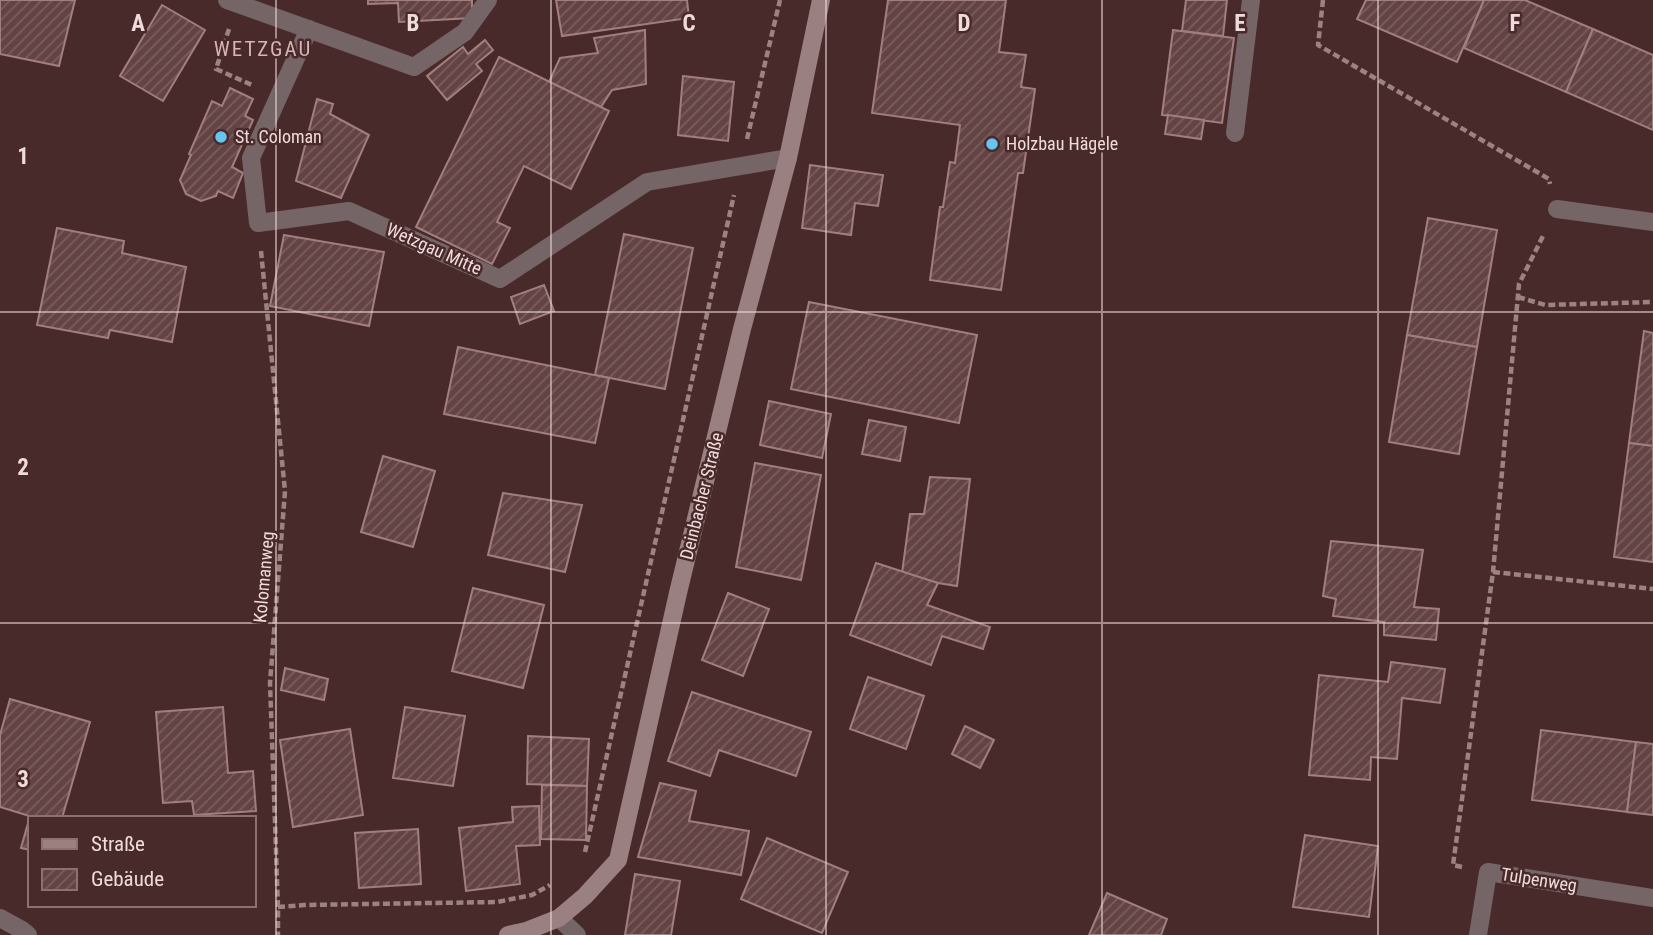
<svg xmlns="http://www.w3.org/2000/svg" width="1653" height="935" viewBox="0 0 1653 935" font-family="'Roboto Condensed',sans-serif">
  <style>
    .building { fill: url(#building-hatch); stroke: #a37e7f; stroke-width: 2 }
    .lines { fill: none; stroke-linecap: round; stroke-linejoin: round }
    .path { stroke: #9c8282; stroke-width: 4.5; stroke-dasharray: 7 3.5; stroke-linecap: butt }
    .lane { stroke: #756566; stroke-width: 18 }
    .street { stroke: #756566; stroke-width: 18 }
    .secondary { stroke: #9a8081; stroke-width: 18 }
    .grid { fill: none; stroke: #f0dbdb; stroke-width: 2; stroke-opacity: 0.55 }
    .poi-dot { fill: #65c5ee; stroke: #492a2b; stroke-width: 2.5 }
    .labels { text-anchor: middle; stroke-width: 5; stroke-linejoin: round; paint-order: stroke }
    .poi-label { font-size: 18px; fill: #f0dbdb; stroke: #492a2b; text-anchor: start }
    .street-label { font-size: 18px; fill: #f0dbdb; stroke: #492a2b }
    .quarter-label { font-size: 21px; letter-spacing: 2px; fill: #dab3b4; stroke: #492a2b }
    .grid-label { font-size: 23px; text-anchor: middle; font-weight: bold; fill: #f0dbdb; stroke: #492a2b; stroke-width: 5; stroke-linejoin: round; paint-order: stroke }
  </style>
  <defs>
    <pattern id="building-hatch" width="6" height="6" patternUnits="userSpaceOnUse" patternTransform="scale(1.75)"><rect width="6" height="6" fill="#644344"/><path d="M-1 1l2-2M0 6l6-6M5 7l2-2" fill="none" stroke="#7a5e5e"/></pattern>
  </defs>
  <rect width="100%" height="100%" fill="#492a2b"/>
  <g class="building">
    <path d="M0,0h75l-16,66 -59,-12z"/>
    <path d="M368,0h104v18l-73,4 -1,-19 -30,1z"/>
    <path d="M556,0h131l2,18 -127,18z"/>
    <path d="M888,0h118l-7,52 27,3 -5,32 14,2 -12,84h-5l-17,117 -71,-10 10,-73h3l7,-45 5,1 5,-38 -88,-12z"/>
    <path d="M1186,0h41l-4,36 -41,-5z"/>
    <path d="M1366,0h118l-27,62 -100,-43z"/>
    <path d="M1484,0h41l68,29 -27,63 -102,-44z"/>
    <path d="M162,5l43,25 -42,71 -43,-25z"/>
    <path d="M1593,29l60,26v75l-87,-38z"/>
    <path d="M645,30l1,54 -34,6 -11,17 -52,-25 11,-24 38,-5 -4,-15z"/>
    <path d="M1173,30l61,8 -12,85 -60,-8z"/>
    <path d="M485,40l8,10 -17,14 6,7 -35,29 -20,-24 36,-29 5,7z"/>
    <path d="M499,57l110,54 -38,78 -47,-23 -27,56 13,6 -18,36 -76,-37z"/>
    <path d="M683,76l51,6 -6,59 -50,-6z"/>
    <path d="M230,88l23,11 -8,17 8,4 -21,47 11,6 -10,25 -15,-7 -2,5 -15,5 -15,-7 -6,-14 11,-25 -2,-1 23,-53 10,5z"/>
    <path d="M317,99l16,5 -3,10 39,21 -28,63 -45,-17z"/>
    <path d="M1168,115l36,5 -3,19 -36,-5z"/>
    <path d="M810,165l73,10 -5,31 -23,-3 -4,32 -49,-7z"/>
    <path d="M1428,218l69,12 -20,117 -70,-12z"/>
    <path d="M57,228l67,13 -2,12 64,14 -14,75 -62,-12 -2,8 -71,-13z"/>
    <path d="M624,234l69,14 -28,141 -70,-14z"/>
    <path d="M284,235l100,17 -15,74 -99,-20z"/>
    <path d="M544,285l10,26 -34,13 -9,-27z"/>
    <path d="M809,302l168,33 -18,88 -168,-34z"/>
    <path d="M1644,331l9,2v113l-24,-3z"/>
    <path d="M1407,335l70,12 -18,107 -70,-12z"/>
    <path d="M458,347l151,31 -14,65 -151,-29z"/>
    <path d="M769,401l62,13 -9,44 -62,-13z"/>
    <path d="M869,420l37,7 -6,34 -38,-7z"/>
    <path d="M1629,443l24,3v116l-39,-5z"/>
    <path d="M383,456l52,15 -22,76 -52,-15z"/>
    <path d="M755,463l66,12 -20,105 -65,-13z"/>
    <path d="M930,477l40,2 -13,107 -19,-3 -36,-10 8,-59h14z"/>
    <path d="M503,493l79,12 -17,67 -77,-17z"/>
    <path d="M1331,541l92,9 -9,57 25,2 -3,31 -52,-5v-13l-51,-6 3,-17 -13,-3z"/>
    <path d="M876,563l62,20 -11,22 63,22 -7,22 -41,-13 -11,29 -81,-30z"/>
    <path d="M473,588l71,17 -21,83 -71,-17z"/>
    <path d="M728,593l41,16 -26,67 -41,-16z"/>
    <path d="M1391,662l54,7 -5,34 -38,-5 -5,61 -26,-2 -1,23 -61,-5 10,-100 69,7z"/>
    <path d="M285,668l43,11 -4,21 -43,-10z"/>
    <path d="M868,677l56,19 -18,53 -56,-20z"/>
    <path d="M692,692l119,40 -15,44 -77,-26 -9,26 -42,-15z"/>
    <path d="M10,699l80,23 -28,96h-26l-36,-11v-72z"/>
    <path d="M223,707l5,66 25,-2 3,40 -62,4 -2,-14 -29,2 -7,-91z"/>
    <path d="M405,707l60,9 -12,70 -60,-8z"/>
    <path d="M965,726l29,14 -14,28 -28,-14z"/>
    <path d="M350,729l13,86 -70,12 -13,-87z"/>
    <path d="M1541,730l95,12 -9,70 -95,-12z"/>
    <path d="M528,736l61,3 -2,47 -60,-2z"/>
    <path d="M1636,742l17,2v71l-26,-3z"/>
    <path d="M660,783l36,8 -7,30 60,10 -8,44 -103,-18z"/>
    <path d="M542,785l45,1 -1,54 -45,-1z"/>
    <path d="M539,806l1,39 -24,1 4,38 -54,7 -7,-63 54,-6 -1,-15z"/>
    <path d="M30,816l6,2h-6v32l-9,-2z"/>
    <path d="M418,829l3,55 -62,4 -4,-55z"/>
    <path d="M1305,835l73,11 -9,71 -76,-10z"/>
    <path d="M767,838l81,34 -26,61 -81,-34z"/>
    <path d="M635,874l45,7 -9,54h-46z"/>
    <path d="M1107,893l60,26 -6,16h-72z"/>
  </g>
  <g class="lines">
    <g class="path">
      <path d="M1323,0l-5,45 231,134 1,5"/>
      <path d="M229,29l-13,40 36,16"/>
      <path d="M747,139l33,-139"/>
      <path d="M261,251l24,240 -15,192 8,224v28"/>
      <path d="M1518,297l27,8 108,-3"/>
      <path d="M1493,572l160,17"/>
      <path d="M585,852l149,-657"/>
      <path d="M1462,867l-9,-2 40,-293 26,-288 25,-50"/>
      <path d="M278,907l26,-2 193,-3 35,-7 18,-10"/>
    </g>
    <path class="lane" d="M1235,133l16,-133"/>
    <g class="street">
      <path d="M227,0l187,67 51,-35 23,-32"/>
      <path d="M309,29l-58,129 7,65 91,-12 151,68 147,-97 141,-24"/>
      <path d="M1557,209l96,13"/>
      <path d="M0,918l22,12 6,5"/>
      <path d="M559,918l18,17"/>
      <path d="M1478,935l10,-63 165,26"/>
    </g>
    <path class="secondary" d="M508,935l18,-4 33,-13 26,-22 33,-36 60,-267 64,-264 46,-171 33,-158"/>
  </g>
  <path class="grid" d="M276,0v935M551,0v935M826,0v935M1102,0v935M1378,0v935M0,312h1653M0,623h1653"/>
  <g class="poi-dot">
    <circle cx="221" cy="137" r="7"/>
    <circle cx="992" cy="144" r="7"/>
  </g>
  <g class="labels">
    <g class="poi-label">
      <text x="235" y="143">St. Coloman</text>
      <text x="1006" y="150">Holzbau Hägele</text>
    </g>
    <g class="street-label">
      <text transform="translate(434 249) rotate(24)" y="6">Wetzgau Mitte</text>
      <text transform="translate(702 496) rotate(-76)" y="6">Deinbacher Straße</text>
      <text transform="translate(264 577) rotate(-85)" y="6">Kolomanweg</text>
      <text transform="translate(1539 880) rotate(9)" y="6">Tulpenweg</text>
    </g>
    <g class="quarter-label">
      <text x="263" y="56">WETZGAU</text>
    </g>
  </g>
  <g class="grid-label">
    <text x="138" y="31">A</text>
    <text x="413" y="31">B</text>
    <text x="689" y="31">C</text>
    <text x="964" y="31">D</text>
    <text x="1240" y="31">E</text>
    <text x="1515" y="31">F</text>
    <text x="23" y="164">1</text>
    <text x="23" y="475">2</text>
    <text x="23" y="787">3</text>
  </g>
  <rect x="28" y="816" width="228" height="91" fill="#492a2b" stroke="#8c7171" stroke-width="2"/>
  <rect x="42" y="839" width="35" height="10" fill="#9a8081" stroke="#8c7171" stroke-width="2"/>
  <text x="91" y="851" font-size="21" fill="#f0dbdb">Straße</text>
  <rect x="42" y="869" width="35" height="21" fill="url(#building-hatch)" stroke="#8c7171" stroke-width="2"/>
  <text x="91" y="886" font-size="21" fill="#f0dbdb">Gebäude</text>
</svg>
